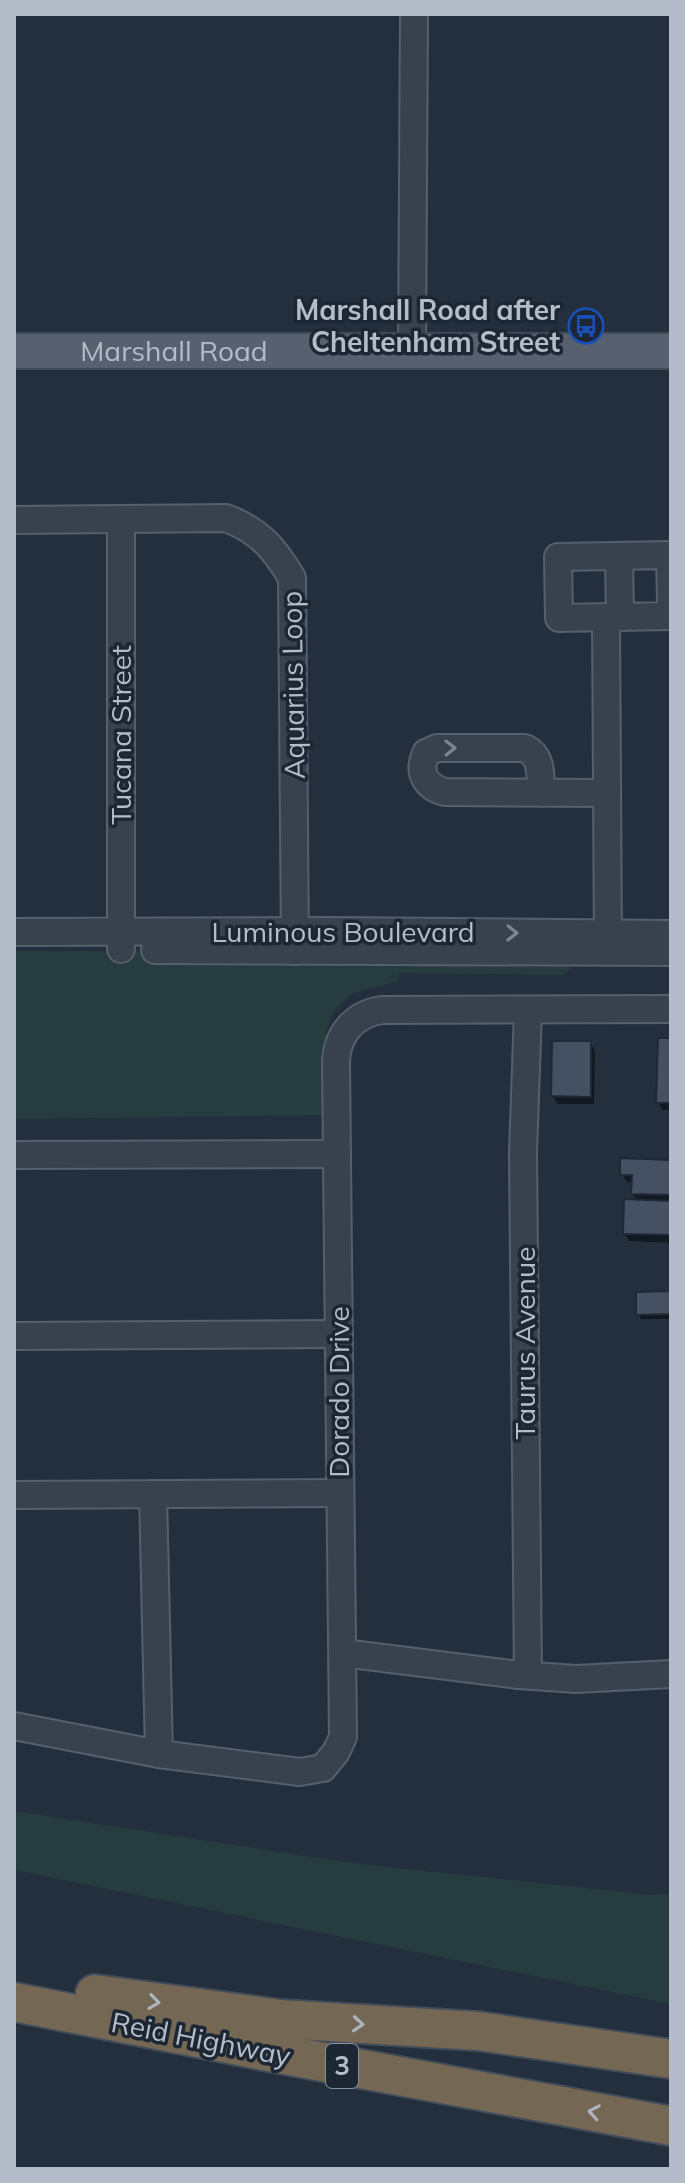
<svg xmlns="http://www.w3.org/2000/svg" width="685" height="2183" viewBox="0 0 685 2183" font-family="Mulish,sans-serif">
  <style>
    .green { fill: #263c3f }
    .shadow { fill: #0007 }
    .building { fill: #455162; stroke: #1f2835; stroke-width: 2 }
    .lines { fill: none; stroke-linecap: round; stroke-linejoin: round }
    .minor-casing { stroke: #565f6c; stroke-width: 30 }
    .major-casing { stroke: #414a57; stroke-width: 38 }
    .highway-casing { stroke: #434c59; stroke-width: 42 }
    .minor { stroke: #38414e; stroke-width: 26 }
    .major { stroke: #56606e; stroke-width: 34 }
    .highway { stroke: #746855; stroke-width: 38 }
    .oneway { stroke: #7c8592 }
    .oneway2 { stroke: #aeb4bd }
    .labels { text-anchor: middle; stroke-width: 7; stroke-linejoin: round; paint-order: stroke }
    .shield { fill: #1d2633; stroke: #878f9c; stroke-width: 2 }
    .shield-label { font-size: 26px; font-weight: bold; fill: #b4bcc9 }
    .poi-label { font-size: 28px; font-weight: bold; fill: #b4bcc9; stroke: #1d2633; text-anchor: end }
    .street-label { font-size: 28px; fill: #b4bcc9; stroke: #1d2633 }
  </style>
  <rect width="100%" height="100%" fill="#242f3e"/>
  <g class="green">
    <path d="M14,951l657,1v13l-98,1 -10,9 -164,-2 -1,8 -45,12 -20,19 -7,18 -1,85 -311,4z"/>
    <path d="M14,1811l337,52 300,32 20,-1v110l-657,-134z"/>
  </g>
  <g class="shadow">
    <path d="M671,1040v70h-9l-4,-8z"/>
    <path d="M590,1043l5,8 -1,53h-36l-5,-8z"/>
    <path d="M671,1162v81l-42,-2 -4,-7 13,-32 -5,-8v-11l-6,-1 -5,-7z"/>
    <path d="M671,1293v26h-30l-3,-5z"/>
  </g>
  <g class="building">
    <path d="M658,1038h13v65h-15z"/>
    <path d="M552,1041h39v56l-40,-1z"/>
    <path d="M620,1158l51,2v35l-40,-1 1,-19h-12z"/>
    <path d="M624,1199l47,2v34l-48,-1z"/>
    <path d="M671,1291v23l-35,1v-23z"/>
  </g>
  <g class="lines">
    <defs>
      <g id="minor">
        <path d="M412,352l2,-338"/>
        <path d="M14,520l212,-2c34,13 48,30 66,60l3,373"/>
        <path d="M121,520v429"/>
        <path d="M619,557l1,59"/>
        <path d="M671,602l-1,-47 -112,2 1,61 112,-2"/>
        <path d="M606,617l2,332"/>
        <path d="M541,793c-1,-18 2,-36 -16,-45h-88l-11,5c-9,20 0,34 19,39l162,1"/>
        <path d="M14,932l319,-1 338,3"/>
        <path d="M155,950l516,2"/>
        <path d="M528,1010l-5,143 5,522"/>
        <path d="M14,1155l323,-1"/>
        <path d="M14,1336l325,-2"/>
        <path d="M153,1494l6,260"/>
        <path d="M14,1495l326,-2"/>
        <path d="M351,1654l168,21 57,4 95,-5"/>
        <path d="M14,1726l145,28 141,18 23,-4 13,-16 7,-15 -7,-673c0,-28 17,-50 46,-54l289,-1"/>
      </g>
      <g id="major">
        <path id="s1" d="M14,351h657"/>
      </g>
      <g id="highway">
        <path d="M95,1994l185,25 198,12 193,28"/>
        <path d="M14,2002l260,51 397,73"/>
      </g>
    </defs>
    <use href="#minor" class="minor-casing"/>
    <use href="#major" class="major-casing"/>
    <use href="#highway" class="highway-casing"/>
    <use href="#minor" class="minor"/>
    <use href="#major" class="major"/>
    <use href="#highway" class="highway"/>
  </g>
  <defs><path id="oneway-chevron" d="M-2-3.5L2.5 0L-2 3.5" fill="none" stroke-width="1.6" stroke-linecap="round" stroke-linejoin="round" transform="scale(2)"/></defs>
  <g class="oneway">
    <use href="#oneway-chevron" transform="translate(450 748) rotate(-1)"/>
    <use href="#oneway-chevron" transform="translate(512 933) rotate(1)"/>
  </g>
  <g class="oneway2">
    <use href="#oneway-chevron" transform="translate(154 2002) rotate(8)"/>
    <use href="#oneway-chevron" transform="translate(358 2024) rotate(4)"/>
    <use href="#oneway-chevron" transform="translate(594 2112) rotate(-170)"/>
  </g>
  <defs>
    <symbol id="bus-ring" viewBox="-11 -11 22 22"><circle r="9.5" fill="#1d2633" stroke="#1a4fb4" stroke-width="1.5"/><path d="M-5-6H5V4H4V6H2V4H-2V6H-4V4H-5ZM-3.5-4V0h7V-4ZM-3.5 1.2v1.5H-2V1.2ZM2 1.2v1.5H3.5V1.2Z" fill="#1a4fb4"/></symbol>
  </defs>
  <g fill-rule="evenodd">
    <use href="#bus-ring" x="566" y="306" width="40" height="40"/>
  </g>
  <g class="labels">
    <rect class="shield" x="326" y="2044" width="32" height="44" rx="6"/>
    <g class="shield-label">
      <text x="342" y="2075">3</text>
    </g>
    <g class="poi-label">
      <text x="560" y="320">Marshall Road after<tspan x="560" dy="32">Cheltenham Street</tspan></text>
    </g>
    <g class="street-label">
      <text dy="10" stroke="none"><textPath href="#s1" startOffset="160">Marshall Road</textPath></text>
      <text transform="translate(293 685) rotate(-91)" y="10">Aquarius Loop</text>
      <text transform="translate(121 735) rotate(-90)" y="10">Tucana Street</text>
      <text x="343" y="942">Luminous Boulevard</text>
      <text transform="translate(525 1343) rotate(-90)" y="10">Taurus Avenue</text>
      <text transform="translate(339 1392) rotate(-90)" y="10">Dorado Drive</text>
      <text transform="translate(201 2039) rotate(11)" y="10">Reid Highway</text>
    </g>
  </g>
  <rect width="685" height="2183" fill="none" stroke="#b4bcc9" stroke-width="32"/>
</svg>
